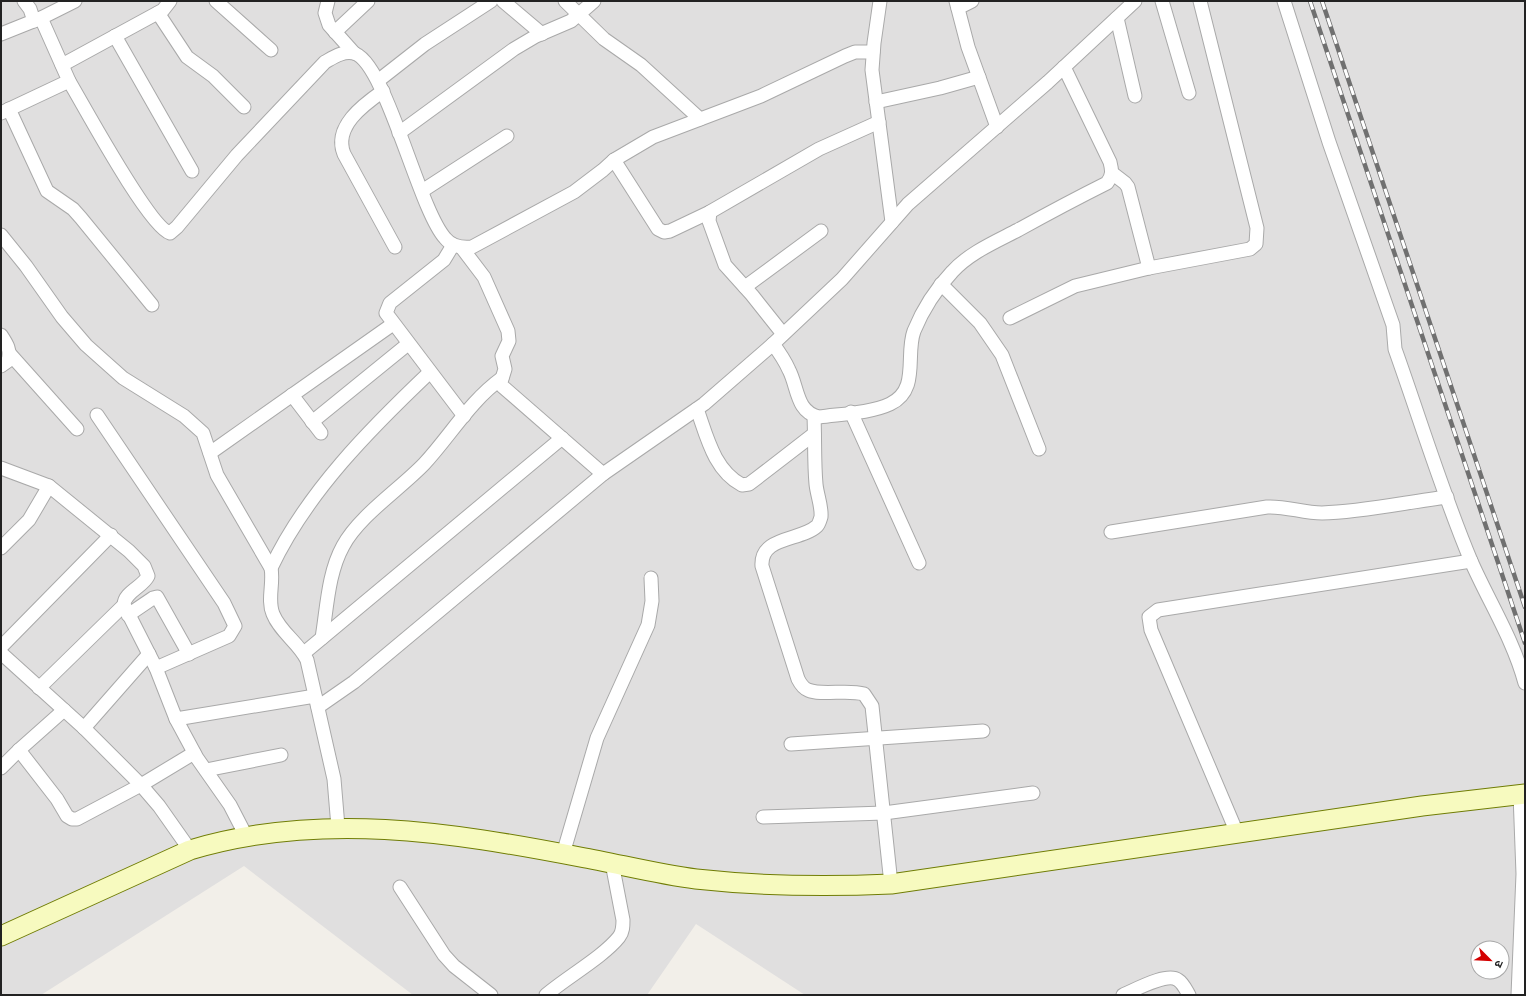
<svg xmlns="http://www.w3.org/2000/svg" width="1526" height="996" viewBox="0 0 1526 996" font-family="'Titillium Web','Noto Sans Devanagari',sans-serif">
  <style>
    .residential { fill: #e0dfdf; fill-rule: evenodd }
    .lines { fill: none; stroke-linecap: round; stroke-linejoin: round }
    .street-casing { stroke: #a9a9a9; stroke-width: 15 }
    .secondary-casing { stroke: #707d05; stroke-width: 21 }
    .street { stroke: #fff; stroke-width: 13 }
    .secondary { stroke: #f7fabf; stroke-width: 19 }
    .rail-casing { stroke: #707070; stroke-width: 4.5 }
    .rail { stroke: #fff; stroke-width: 3; stroke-dasharray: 9; stroke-linecap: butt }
  </style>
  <rect width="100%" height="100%" fill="#f2efe9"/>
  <path class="residential" d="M1,1h1524v994h-335l-5,-2 -4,2h-376l-109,-71 -49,71h-234l-169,-129 -203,129h-40zM1478,948h24v24h-24z"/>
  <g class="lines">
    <defs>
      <g id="street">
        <path d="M24,1l6,8 4,12"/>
        <path d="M216,1l55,49"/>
        <path d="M328,1l-3,12 4,12 25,28"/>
        <path d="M503,1l39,33"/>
        <path d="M565,1l39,38 37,26 59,54"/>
        <path d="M880,1l-6,42 -2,27 20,152"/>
        <path d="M956,1l12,46 29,80"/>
        <path d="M1162,1l27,92"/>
        <path d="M1284,1l45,141 64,183 2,24c25,70 47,143 76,212 18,41 42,78 54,122"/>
        <path d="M958,8l14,-7"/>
        <path d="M158,13l29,44 26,19 31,31"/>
        <path d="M1117,18l18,78"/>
        <path d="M335,32l33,-31"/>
        <path d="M1,34l40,-16"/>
        <path d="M115,36l77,135"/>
        <path d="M62,65l101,-55 7,-9"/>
        <path d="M379,80l46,-36 66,-43"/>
        <path d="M69,81c15,25 80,146 101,152l7,-6 60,-72 88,-93c9,-5 18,-11 28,-9 32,6 65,155 92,185 7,9 17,10 27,9l102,-55 29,-22 11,-10 39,-23 108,-41 84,-40 10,-4h18"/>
        <path d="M383,91c-20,14 -50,36 -39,63l51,93"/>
        <path d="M876,102l64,-14 39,-11"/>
        <path d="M9,109l38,82 26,18 8,9 71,87"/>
        <path d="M1,113l68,-32 -28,-63 34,-17"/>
        <path d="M399,133l115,-84 22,-13 35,-15 23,-20"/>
        <path d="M614,160l44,69 6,3 6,-1 40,-19"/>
        <path d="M1112,173l13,10 3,4 21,81"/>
        <path d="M422,191l85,-55"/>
        <path d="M1,235l25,31 36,51 24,28 37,33 61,38 19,17 14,42 54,93c3,15 -4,32 2,46 7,18 26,29 34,46l27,119 4,48"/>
        <path d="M453,245l-9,15 -54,43 -4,10 78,103"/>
        <path d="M462,248l22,29 24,54 1,10 -7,15 3,13 -4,13 1,4 101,88"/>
        <path d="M941,284l39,39 22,32 37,94"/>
        <path d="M745,287l76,-56"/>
        <path d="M1010,318l65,-32 74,-18 101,-19 6,-5 1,-16 -57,-227"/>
        <path d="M783,334l-31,-39 -27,-30 -16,-44 1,-9 109,-63 60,-27"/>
        <path d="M1,335c6,9 10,15 7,26l-7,5"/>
        <path d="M773,344c6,8 12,17 16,26 9,17 7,42 30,47 21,-3 52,-4 71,-13 30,-14 15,-49 24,-73 9,-22 22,-42 38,-59 17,-19 43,-30 66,-42 29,-16 59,-32 89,-47 6,-8 5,-13 3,-21l-46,-95"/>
        <path d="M10,354l67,75"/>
        <path d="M292,395l29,38"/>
        <path d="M697,409c10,28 17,61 45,76l7,-1 8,-6 57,-44"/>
        <path d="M851,412l68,151"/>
        <path d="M97,415l127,188 11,23 -6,10 -73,32"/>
        <path d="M814,416c1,23 0,46 2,68 1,11 6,22 5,33 -1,3 -2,7 -4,9 -16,15 -57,10 -55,40l36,113c2,4 5,9 10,11 14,6 39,-1 56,4l8,12 19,178"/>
        <path d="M312,422l96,-78"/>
        <path d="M210,453l183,-129"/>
        <path d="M1,468l48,18 80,65 15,15 4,10c-5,11 -24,16 -24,29l32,63 20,51 21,39 33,47 16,31"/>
        <path d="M1111,532l156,-25c19,-1 36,6 55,6 40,-1 85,-11 125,-16"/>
        <path d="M1,548l28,-28 20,-34"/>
        <path d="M271,568c36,-76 99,-139 159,-196"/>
        <path d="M128,615l25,-17 4,-1 32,57"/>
        <path d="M322,638c5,-30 6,-65 21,-92 16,-30 57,-57 81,-82 26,-28 46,-63 78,-86"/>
        <path d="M1,647l110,-112"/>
        <path d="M1,653l83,75 57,57 18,21 31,44"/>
        <path d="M304,653l258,-215"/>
        <path d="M39,688l85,-83"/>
        <path d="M318,707l36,-25 249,-208 101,-70 69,-60 69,-65 66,-75 140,-122 87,-81"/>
        <path d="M176,719l139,-23"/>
        <path d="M84,728l65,-74"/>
        <path d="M791,744l192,-13"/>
        <path d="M19,750l38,49 10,17 5,3h5l64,-34 53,-32"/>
        <path d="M1,768l18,-18 45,-40"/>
        <path d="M206,770l75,-15"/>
        <path d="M763,817l121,-4 149,-20"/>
        <path d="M1237,833l-86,-203 -2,-13 9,-7 313,-49"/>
        <path d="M563,854l34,-116 51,-113 4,-24 -1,-23"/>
        <path d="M400,887l44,68 10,11 37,29"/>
        <path d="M546,995c21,-18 57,-38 73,-58 4,-5 4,-11 4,-17l-11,-57"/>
        <path d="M1123,995c12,-5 44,-23 55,-15 5,3 8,10 11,15"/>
        <path d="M1518,995l5,-121 -3,-80"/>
      </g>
      <path id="secondary" d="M1,936l189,-86c130,-39 260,-18 390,7 39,7 77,17 116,22 64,7 130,8 195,5l531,-78 103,-12"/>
    </defs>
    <use href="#street" class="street-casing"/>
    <use href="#secondary" class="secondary-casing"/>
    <use href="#street" class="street"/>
    <use href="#secondary" class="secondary"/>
    <defs>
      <g id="rail">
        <path d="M1310,1l215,642"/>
        <path d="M1322,1l203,606"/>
      </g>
    </defs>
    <use href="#rail" class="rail-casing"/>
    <use href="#rail" class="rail"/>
  </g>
  <rect width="1526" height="996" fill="none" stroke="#222222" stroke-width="4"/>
  <g transform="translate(1490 960) rotate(114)"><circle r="19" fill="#ffffff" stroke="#a7a7a7"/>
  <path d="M0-3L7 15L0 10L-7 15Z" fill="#d40000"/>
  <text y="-6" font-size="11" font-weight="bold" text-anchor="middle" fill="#222222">उ</text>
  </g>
</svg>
